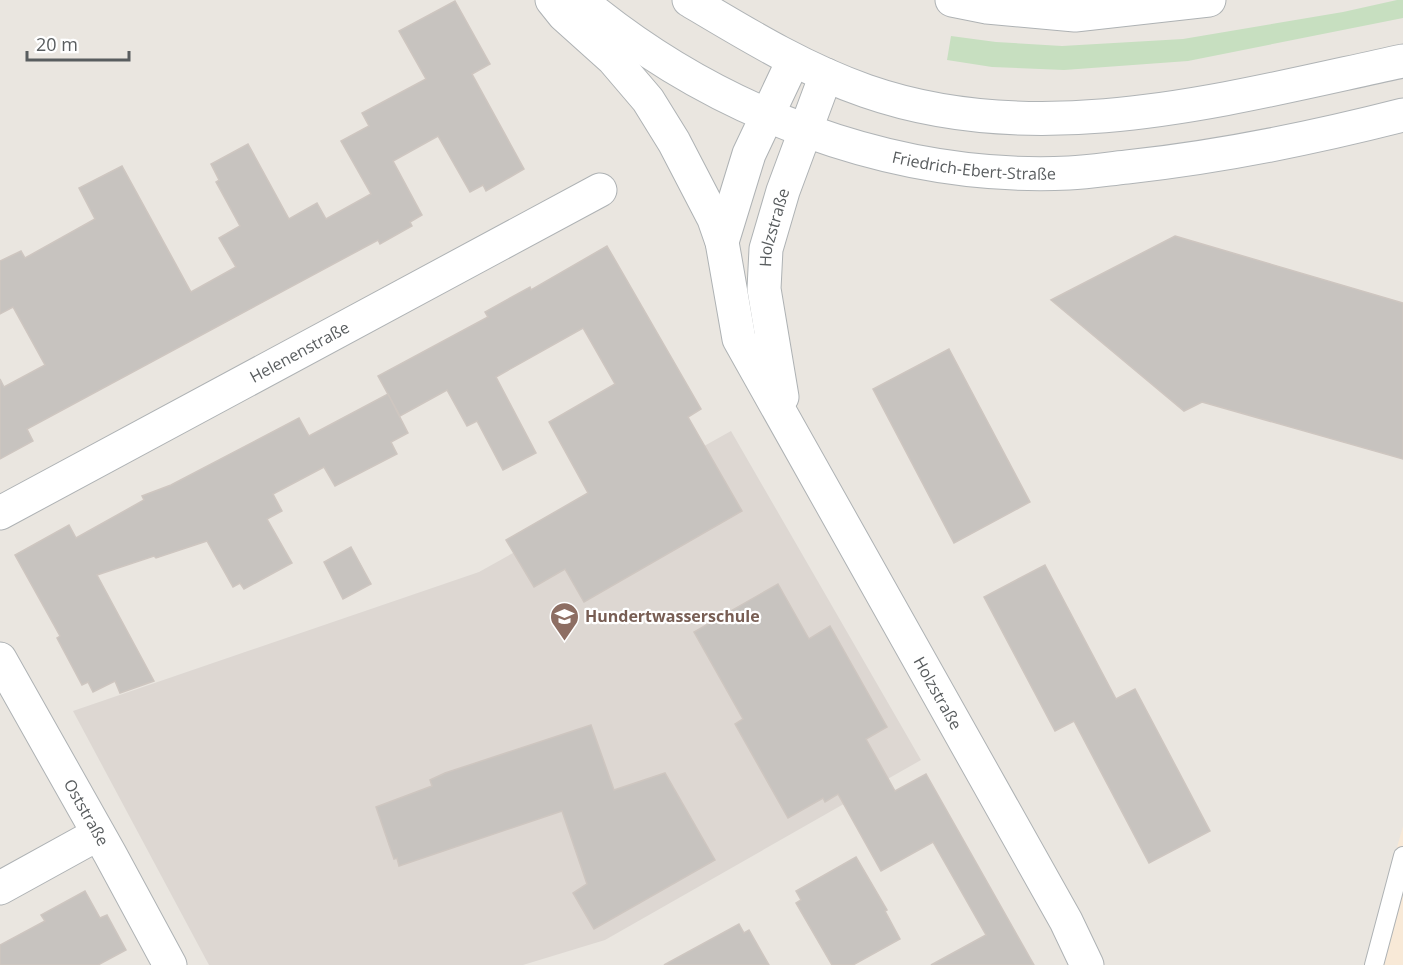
<svg xmlns="http://www.w3.org/2000/svg" width="1403" height="965" viewBox="0 0 1403 965" font-family="'Open Sans',sans-serif">
  <style>
    .commercial { fill: #f8e9d7 }
    .education { fill: #ddd7d2 }
    .green { fill: #c7dfc0 }
    .building { fill: #c7c3bf; stroke: #cec6c0; stroke-width: 1.5 }
    .lines { fill: none; stroke-linecap: round; stroke-linejoin: round }
    .service-casing { stroke: #aeb2b4; stroke-width: 20 }
    .minor-casing { stroke: #aeb2b4; stroke-width: 35 }
    .secondary-casing { stroke: #b0b4b6; stroke-width: 35 }
    .service { stroke: #fff; stroke-width: 18 }
    .minor { stroke: #fff; stroke-width: 33 }
    .secondary { stroke: #fff; stroke-width: 33 }
    .labels { text-anchor: middle; stroke-width: 4.5; stroke-linejoin: round; paint-order: stroke }
    .street-label { font-size: 16px; fill: #595d5f; stroke: #fff }
    .education-label { font-size: 16px; font-weight: bold; fill: #785e54; stroke: #fff; text-anchor: start }
  </style>
  <rect width="100%" height="100%" fill="#eae6e0"/>
  <path class="commercial" d="M1403,826v139h-39z"/>
  <path class="education" d="M731,431l190,329 -316,180 -82,25h-314l-136,-254 406,-139z"/>
  <path class="green" d="M1397,0h6v18l-215,43 -124,9 -72,-3 -45,-7 4,-24 45,6 66,4 121,-7 160,-27z"/>
  <g class="building">
    <path d="M455,1l35,63 -18,10 52,95 -38,22 -3,-6 -13,7 -32,-56 -45,25 29,54 -12,7 2,4 -32,18 -2,-4 -351,189 6,12 -33,18v-80l4,8 41,-22 -32,-58 -13,7v-53l21,-10 4,7 70,-39 -16,-31 43,-22 69,126 45,-25 -17,-29 21,-12 -24,-44 3,-2 -8,-16 37,-20 41,75 28,-16 9,16 45,-25 -30,-53 28,-15 -7,-13 64,-34 -27,-48z"/>
    <path d="M1175,236l228,67v156l-201,-57 -18,9 -133,-111z"/>
    <path d="M607,246l94,163 -13,8 54,94 -158,91 -19,-33 -31,18 -28,-47 82,-47 -39,-71 66,-38 -32,-56 -87,49 40,76 -33,17 -26,-49 -10,5 -20,-36 -47,26 -22,-40 110,-59 -3,-5 45,-25 1,3z"/>
    <path d="M949,349l81,153 -76,41 -81,-154z"/>
    <path d="M388,394l20,39 -17,9 6,12 -62,32 -11,-19 -51,27 9,17 -15,8 25,44 -48,26 -4,-6 -7,4 -26,-46 -51,17 -2,-2 -57,19 57,106 -34,12 -5,-12 -22,11 -5,-10 -6,3 -25,-47 3,-2 -45,-81 54,-30 7,13 68,-38 -2,-4 29,-11 128,-67 10,18z"/>
    <path d="M351,547l20,37 -28,15 -19,-37z"/>
    <path d="M1045,565l71,134 19,-10 75,142 -61,32 -75,-142 -19,10 -71,-134z"/>
    <path d="M778,584l31,55 21,-13 57,101 -21,12 29,52 31,-17 108,191h-103l55,-30 -53,-93 -52,29 -43,-77 -13,8 -2,-4 -35,20 -53,-94 8,-5 -49,-87z"/>
    <path d="M591,725l23,65 51,-17 50,87 -121,69 -21,-36 14,-9 -25,-73 -163,55 -2,-8 -3,1 -18,-52 56,-21 -2,-6 15,-7z"/>
    <path d="M856,857l31,53 -2,1 15,28 -47,26h-21l-36,-62 5,-3 -5,-9z"/>
    <path d="M85,891l15,27 7,-3 19,35 -28,15h-98v-20l45,-24 -4,-6z"/>
    <path d="M739,924l5,9 5,-3 20,35h-105z"/>
  </g>
  <g class="lines">
    <defs>
      <path id="service" d="M1374,965l29,-109"/>
      <g id="minor">
        <path id="s1" d="M552,0l12,15 49,44 35,41 26,42 40,77 8,23 17,97 327,582 21,44"/>
        <path d="M952,0l35,7 88,8 134,-15"/>
        <path d="M722,242l27,-88 44,-93"/>
        <path id="s2" d="M782,397l-18,-108 2,-40 17,-58 43,-116"/>
        <path id="s3" d="M0,513l600,-323"/>
        <path id="s4" d="M0,659l110,195 60,111"/>
        <path d="M0,888l98,-54"/>
      </g>
      <g id="secondary">
        <path id="s5" d="M580,0c134,112 312,181 489,173 19,-1 39,-4 58,-6 93,-10 186,-29 276,-52"/>
        <path d="M689,0c57,34 114,69 177,91 175,61 363,7 537,-30"/>
      </g>
    </defs>
    <use href="#service" class="service-casing"/>
    <use href="#minor" class="minor-casing"/>
    <use href="#secondary" class="secondary-casing"/>
    <use href="#service" class="service"/>
    <use href="#minor" class="minor"/>
    <use href="#secondary" class="secondary"/>
  </g>
  <defs>
    <symbol id="school-pin" viewBox="-11 -11 22 30"><path d="M0 17L-7.5 6A9.5 9.5 0 1 1 7.5 6Z" fill="#8d6e63" stroke="#fff"/><path d="M0-5L7-2L0 1L-7-2ZM-4 1L0 2.5L4 1V4Q0 6-4 4Z" fill="#fff"/></symbol>
  </defs>
  <g fill-rule="evenodd">
    <use href="#school-pin" x="548" y="600" width="33" height="45"/>
  </g>
  <g class="labels">
    <g class="street-label">
      <text dy="6" stroke="none"><textPath href="#s5" startOffset="435">Friedrich-Ebert-Straße</textPath></text>
      <text dy="6" stroke="none"><textPath href="#s2" startOffset="172">Holzstraße</textPath></text>
      <text dy="6" stroke="none"><textPath href="#s3" startOffset="340">Helenenstraße</textPath></text>
      <text dy="6" stroke="none"><textPath href="#s1" startOffset="804">Holzstraße</textPath></text>
      <text dy="6" stroke="none"><textPath href="#s4" startOffset="176">Oststraße</textPath></text>
    </g>
    <g class="education-label">
      <text x="585" y="622">Hundertwasserschule</text>
    </g>
  </g>
  <path d="M27 51v9h102v-9" fill="none" stroke="#595d5f" stroke-width="3"/>
  <text x="36" y="51" font-size="18" fill="#595d5f" stroke="#ffffff" stroke-width="4.5" paint-order="stroke">20 m</text>
</svg>
